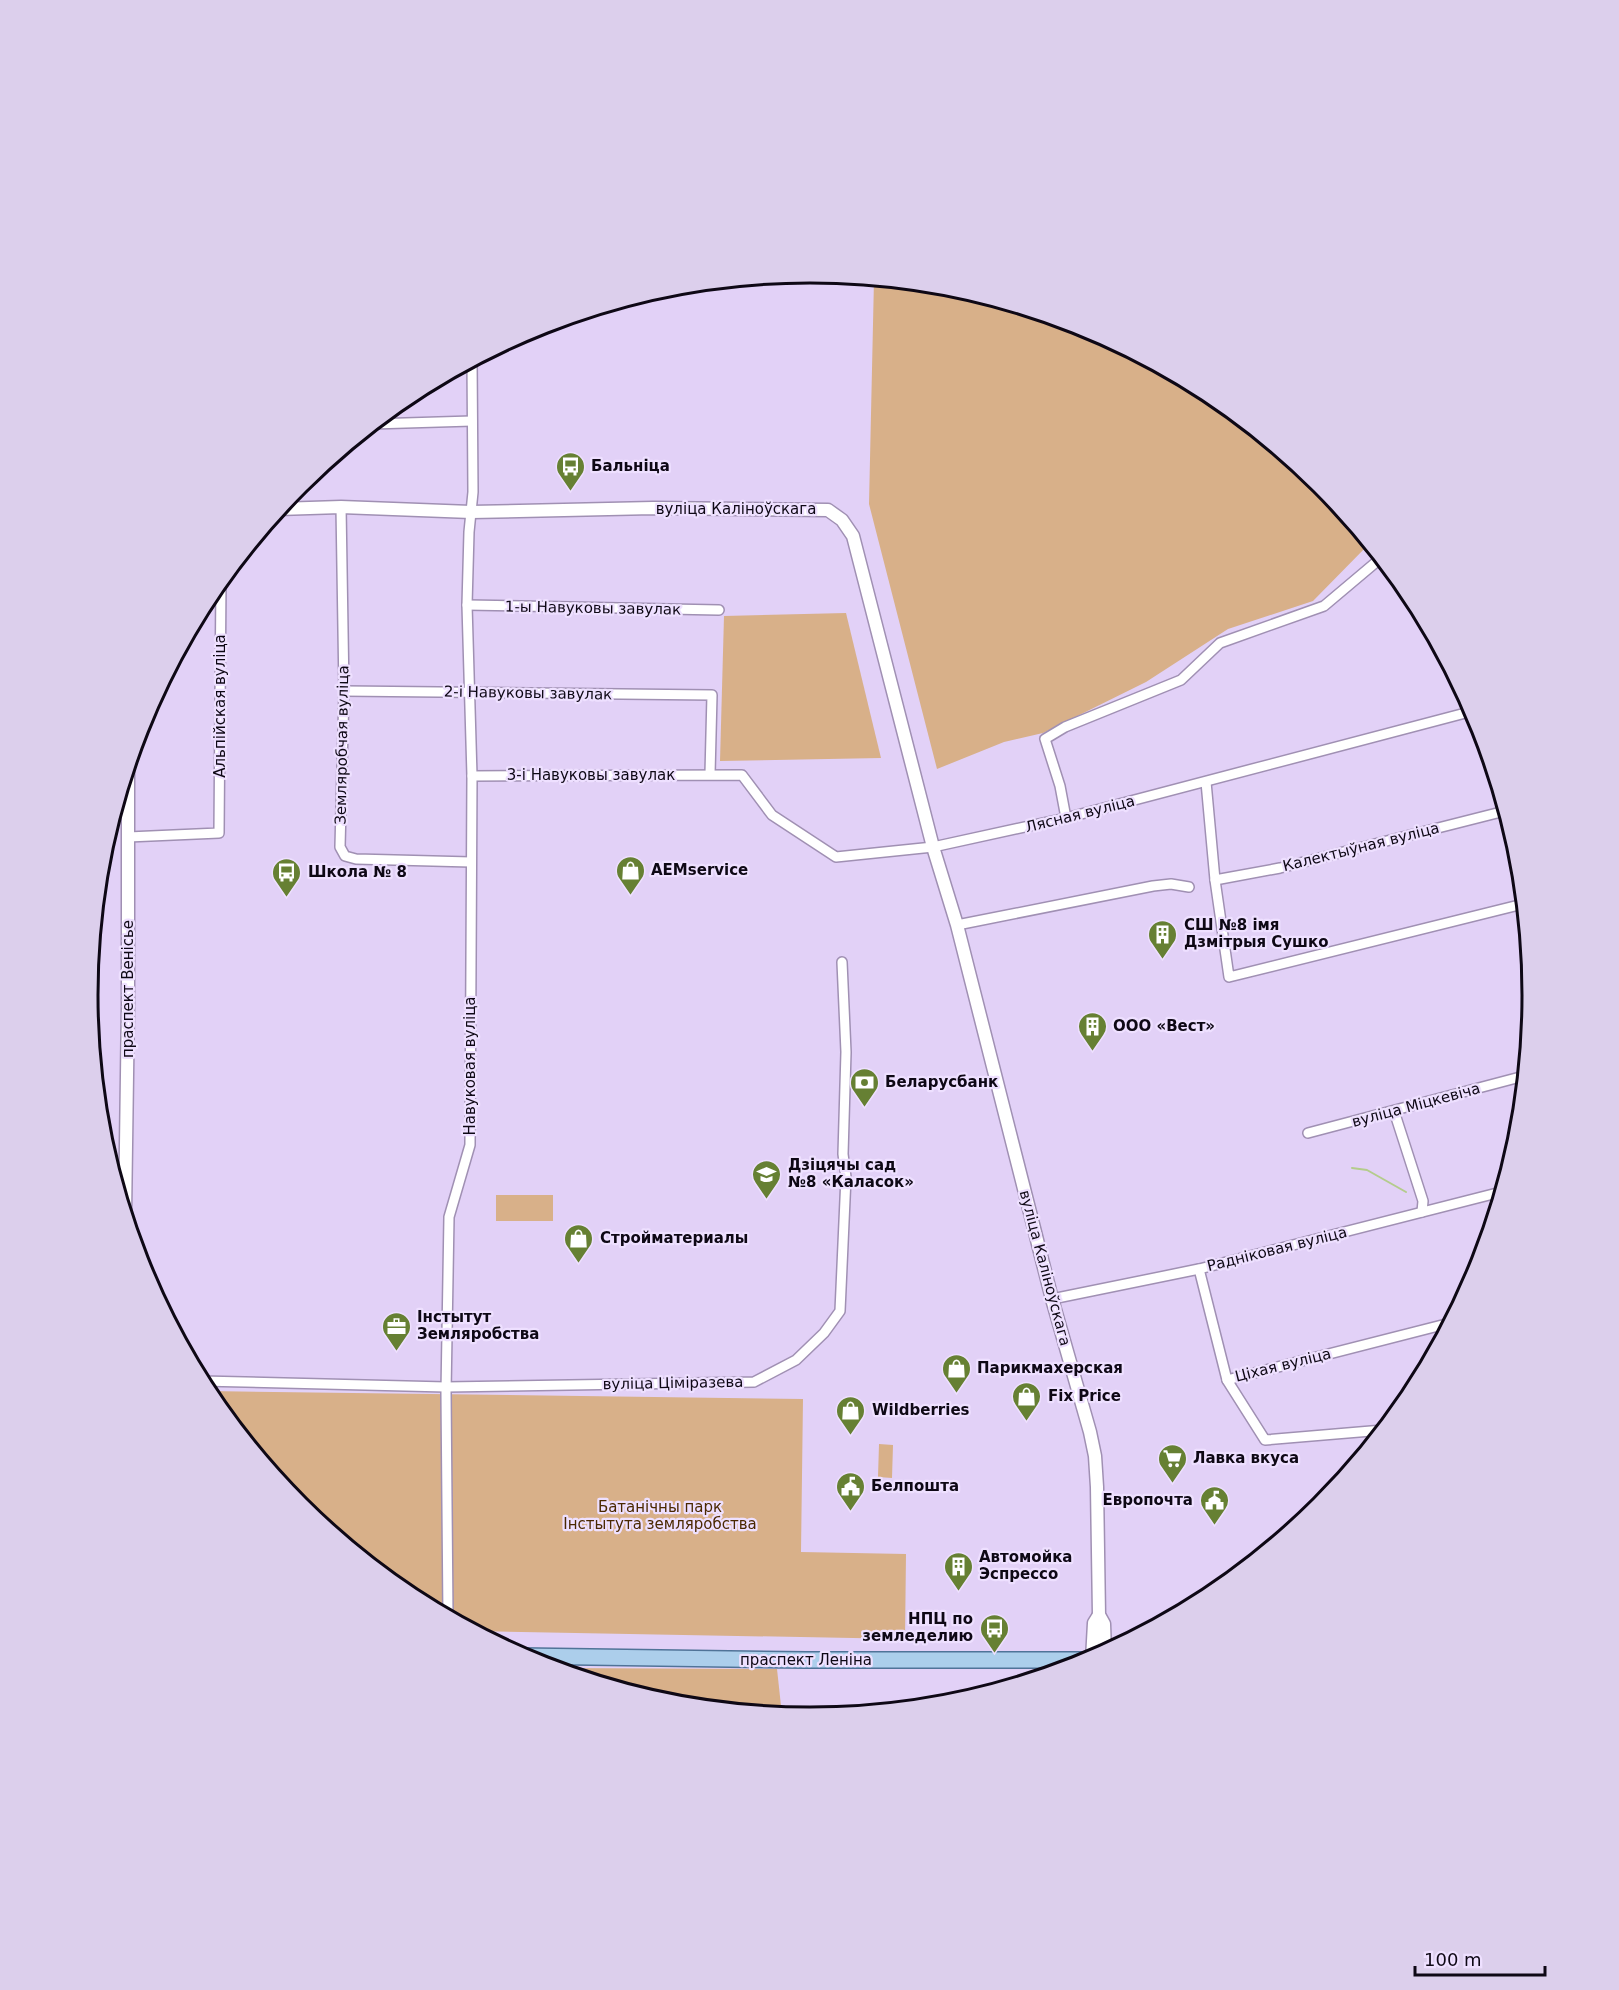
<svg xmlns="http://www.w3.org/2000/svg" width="1619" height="1990" viewBox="0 0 1619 1990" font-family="'DejaVu Sans',sans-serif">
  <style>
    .green { fill: #d8b089 }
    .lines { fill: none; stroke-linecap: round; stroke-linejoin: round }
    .stream { stroke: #b4cc8c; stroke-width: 2 }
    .minor-casing { stroke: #a090b3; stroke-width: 12 }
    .tertiary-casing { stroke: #a090b3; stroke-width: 15 }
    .primary-casing { stroke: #507398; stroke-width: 18 }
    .minor { stroke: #fff; stroke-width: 9 }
    .tertiary { stroke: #fff; stroke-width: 12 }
    .primary { stroke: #acceeb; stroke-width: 15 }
    .labels { text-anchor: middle; stroke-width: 4.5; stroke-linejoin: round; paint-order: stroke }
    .poi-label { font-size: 15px; font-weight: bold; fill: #0e0815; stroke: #eee0ff; text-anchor: start }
    .street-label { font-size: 15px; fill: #0e0815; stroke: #eee0ff }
    .park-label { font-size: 15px; fill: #4a2800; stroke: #eee0ff }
    .rim { fill: none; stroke: #0e0815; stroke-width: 3 }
  </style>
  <rect width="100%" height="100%" fill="#e2d1f7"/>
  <g class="green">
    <path d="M874,279l77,7 135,42 125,66 110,90 48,60 -56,57 -85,28 -82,53 -103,51 -39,9 -67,27 -68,-265z"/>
    <path d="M846,613l35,145 -161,3 4,-145z"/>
    <rect x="496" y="1195" width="57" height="26"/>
    <path d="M206,1391l597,8 -2,153 105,2 -1,85 -431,-8 -66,-35 -110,-90z"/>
    <path d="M879,1444l14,1 -1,33 -14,-1z"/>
    <path d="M552,1668l225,1 5,46 -114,-11z"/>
  </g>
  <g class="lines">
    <path class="stream" d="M1352,1168l15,2 39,22"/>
    <defs>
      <g id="minor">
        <path d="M372,424l100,-3"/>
        <path d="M341,507l3,184 -4,156 5,9 11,3 115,3"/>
        <path d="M467,605l252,5"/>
        <path d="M344,691l368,4 -2,79"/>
        <path d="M472,776l270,-1 30,40 64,42 97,-10 133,-29 407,-107"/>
        <path d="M1206,782l9,98 14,97 294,-73"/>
        <path d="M1066,818l-6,-32 -15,-47 20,-12 116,-47 39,-37 104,-37 57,-48"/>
        <path d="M128,837l91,-4 2,-254"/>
        <path d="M1215,880l65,-12 225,-57"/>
        <path d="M957,925l196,-39 18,-2 18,3"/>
        <path d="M1394,1111l29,90 -1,11"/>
        <path d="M1308,1133l216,-57"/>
        <path d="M1199,1269l28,111 223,-57"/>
        <path d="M1052,1299l147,-30 302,-77"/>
        <path d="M1227,1380l38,60 118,-10"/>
        <path d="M201,1381l245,6 308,-5 42,-22 28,-27 16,-22 6,-134 -3,-23 3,-102 -4,-90"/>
        <path d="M448,1617l-2,-225 3,-175 21,-72 2,-369 -5,-171 2,-73 4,-40 -1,-132"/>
      </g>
      <g id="tertiary">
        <path d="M278,509l63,-2 130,5 182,-4 175,2 14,10 11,16 80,311 24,78 95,374 38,133 5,24 2,31 2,128 5,9 1,28"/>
        <path d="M125,1215l3,-210v-242"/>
        <path d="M1092,1659l2,-36 5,-8"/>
      </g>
      <path id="primary" d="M521,1656l285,4h285"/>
    </defs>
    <use href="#minor" class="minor-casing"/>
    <use href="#tertiary" class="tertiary-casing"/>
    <use href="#primary" class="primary-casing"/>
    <use href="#minor" class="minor"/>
    <use href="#tertiary" class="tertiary"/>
    <use href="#primary" class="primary"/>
  </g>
  <defs>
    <symbol id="bus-pin" viewBox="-11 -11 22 30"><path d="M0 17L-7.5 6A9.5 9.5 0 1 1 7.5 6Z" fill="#668033" stroke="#eee0ff"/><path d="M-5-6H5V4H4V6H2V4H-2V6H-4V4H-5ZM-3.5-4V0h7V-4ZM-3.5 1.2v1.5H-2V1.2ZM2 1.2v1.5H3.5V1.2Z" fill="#fff"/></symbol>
    <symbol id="shop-pin" viewBox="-11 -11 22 30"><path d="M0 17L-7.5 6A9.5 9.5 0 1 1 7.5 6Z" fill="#668033" stroke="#eee0ff"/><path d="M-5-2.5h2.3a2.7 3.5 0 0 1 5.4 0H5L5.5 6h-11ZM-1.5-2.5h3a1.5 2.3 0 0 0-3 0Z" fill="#fff"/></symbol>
    <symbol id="building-pin" viewBox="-11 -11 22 30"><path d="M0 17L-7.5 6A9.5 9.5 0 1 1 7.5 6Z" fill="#668033" stroke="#eee0ff"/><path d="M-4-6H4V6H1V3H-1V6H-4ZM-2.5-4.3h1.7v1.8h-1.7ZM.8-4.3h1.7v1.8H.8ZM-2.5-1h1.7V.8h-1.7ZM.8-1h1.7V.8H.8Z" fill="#fff"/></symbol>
    <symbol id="bank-pin" viewBox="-11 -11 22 30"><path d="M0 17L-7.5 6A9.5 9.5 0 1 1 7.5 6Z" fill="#668033" stroke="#eee0ff"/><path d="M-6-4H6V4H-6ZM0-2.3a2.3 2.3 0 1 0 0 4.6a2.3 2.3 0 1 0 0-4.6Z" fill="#fff"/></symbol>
    <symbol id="school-pin" viewBox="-11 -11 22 30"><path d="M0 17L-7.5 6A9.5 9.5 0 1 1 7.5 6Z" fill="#668033" stroke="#eee0ff"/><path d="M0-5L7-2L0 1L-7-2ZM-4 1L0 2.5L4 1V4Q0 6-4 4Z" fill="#fff"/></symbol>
    <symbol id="office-pin" viewBox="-11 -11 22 30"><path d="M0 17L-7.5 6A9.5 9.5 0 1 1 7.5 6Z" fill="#668033" stroke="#eee0ff"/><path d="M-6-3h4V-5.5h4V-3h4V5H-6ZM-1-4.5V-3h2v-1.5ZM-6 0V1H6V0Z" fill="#fff"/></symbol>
    <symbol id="supermarket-pin" viewBox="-11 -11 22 30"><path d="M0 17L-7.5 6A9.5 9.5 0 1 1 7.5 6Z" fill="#668033" stroke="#eee0ff"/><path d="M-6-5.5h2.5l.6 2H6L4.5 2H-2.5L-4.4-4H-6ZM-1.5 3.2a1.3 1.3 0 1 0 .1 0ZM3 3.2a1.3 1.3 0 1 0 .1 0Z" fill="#fff"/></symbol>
    <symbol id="civic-pin" viewBox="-11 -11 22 30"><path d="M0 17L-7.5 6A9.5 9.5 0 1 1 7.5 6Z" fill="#668033" stroke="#eee0ff"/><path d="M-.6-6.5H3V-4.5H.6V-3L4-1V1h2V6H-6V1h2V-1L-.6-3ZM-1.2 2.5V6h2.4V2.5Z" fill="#fff"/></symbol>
  </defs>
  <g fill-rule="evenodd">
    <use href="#bus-pin" x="554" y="450" width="33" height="45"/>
    <use href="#shop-pin" x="614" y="854" width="33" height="45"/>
    <use href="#bus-pin" x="270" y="856" width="33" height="45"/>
    <use href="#building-pin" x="1146" y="918" width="33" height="45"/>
    <use href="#building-pin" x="1076" y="1010" width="33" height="45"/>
    <use href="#bank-pin" x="848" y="1066" width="33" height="45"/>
    <use href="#school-pin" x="750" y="1158" width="33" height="45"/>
    <use href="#shop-pin" x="562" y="1222" width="33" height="45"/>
    <use href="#office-pin" x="380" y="1310" width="33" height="45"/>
    <use href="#shop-pin" x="940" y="1352" width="33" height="45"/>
    <use href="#shop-pin" x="1010" y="1380" width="33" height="45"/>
    <use href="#shop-pin" x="834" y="1394" width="33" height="45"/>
    <use href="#supermarket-pin" x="1156" y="1442" width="33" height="45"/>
    <use href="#civic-pin" x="834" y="1470" width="33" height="45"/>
    <use href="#civic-pin" x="1198" y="1484" width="33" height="45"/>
    <use href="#building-pin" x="942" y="1550" width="33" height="45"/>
    <use href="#bus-pin" x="978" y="1612" width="33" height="45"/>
  </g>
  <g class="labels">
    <g class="poi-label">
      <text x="591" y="471">Бальніца</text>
      <text x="651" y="875">AEMservice</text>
      <text x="308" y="877">Школа № 8</text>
      <text x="1184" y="930">СШ №8 імя<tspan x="1184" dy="17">Дзмітрыя Сушко</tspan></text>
      <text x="1113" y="1031">ООО «Вест»</text>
      <text x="885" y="1087">Беларусбанк</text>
      <text x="788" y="1170">Дзіцячы сад<tspan x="788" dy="17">№8 «Каласок»</tspan></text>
      <text x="600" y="1243">Стройматериалы</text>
      <text x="417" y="1322">Інстытут<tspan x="417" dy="17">Земляробства</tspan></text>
      <text x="977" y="1373">Парикмахерская</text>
      <text x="1048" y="1401">Fix Price</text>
      <text x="872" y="1415">Wildberries</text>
      <text x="1193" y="1463">Лавка вкуса</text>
      <text x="871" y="1491">Белпошта</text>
      <text x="1193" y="1505" text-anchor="end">Европочта</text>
      <text x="979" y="1562">Автомойка<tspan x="979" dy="17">Эспрессо</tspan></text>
      <text x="973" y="1624" text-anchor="end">НПЦ по<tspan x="973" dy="17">земледелию</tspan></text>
    </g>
    <g class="street-label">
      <text x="736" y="514">вуліца Каліноўскага</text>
      <text transform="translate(593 608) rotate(1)" y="5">1-ы Навуковы завулак</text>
      <text transform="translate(528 693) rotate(1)" y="5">2-і Навуковы завулак</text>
      <text transform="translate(220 706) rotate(-90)" y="5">Альпійская вуліца</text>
      <text transform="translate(342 745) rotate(-89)" y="5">Земляробчая вуліца</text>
      <text x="591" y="780">3-і Навуковы завулак</text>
      <text transform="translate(1080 814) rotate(-14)" y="5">Лясная вуліца</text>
      <text transform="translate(1361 847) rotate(-14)" y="5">Калектыўная вуліца</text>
      <text transform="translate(128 989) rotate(-90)" y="5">праспект Венісье</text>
      <text transform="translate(470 1066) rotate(-90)" y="5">Навуковая вуліца</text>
      <text transform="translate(1416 1105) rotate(-15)" y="5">вуліца Міцкевіча</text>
      <text transform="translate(1277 1249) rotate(-14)" y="5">Радніковая вуліца</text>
      <text transform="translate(1045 1268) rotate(75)" y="5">вуліца Каліноўскага</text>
      <text transform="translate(1283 1365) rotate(-14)" y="5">Ціхая вуліца</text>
      <text transform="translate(673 1383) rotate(-1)" y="5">вуліца Ціміразева</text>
      <text x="806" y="1665">праспект Леніна</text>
    </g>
    <g class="park-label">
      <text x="660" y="1512">Батанічны парк<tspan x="660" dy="17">Інстытута земляробства</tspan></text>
    </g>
  </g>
  <path d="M0 0H1619V1990H0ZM98 995a712 712 0 1 1 1424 0a712 712 0 1 1-1424 0Z" fill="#dccfec" fill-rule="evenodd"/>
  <path class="rim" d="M98 995a712 712 0 1 1 1424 0a712 712 0 1 1-1424 0Z"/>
  <path d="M1415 1966v9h130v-9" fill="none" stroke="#0e0815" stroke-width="3"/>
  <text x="1424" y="1966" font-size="18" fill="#0e0815" stroke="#eee0ff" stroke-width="4.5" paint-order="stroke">100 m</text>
</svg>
